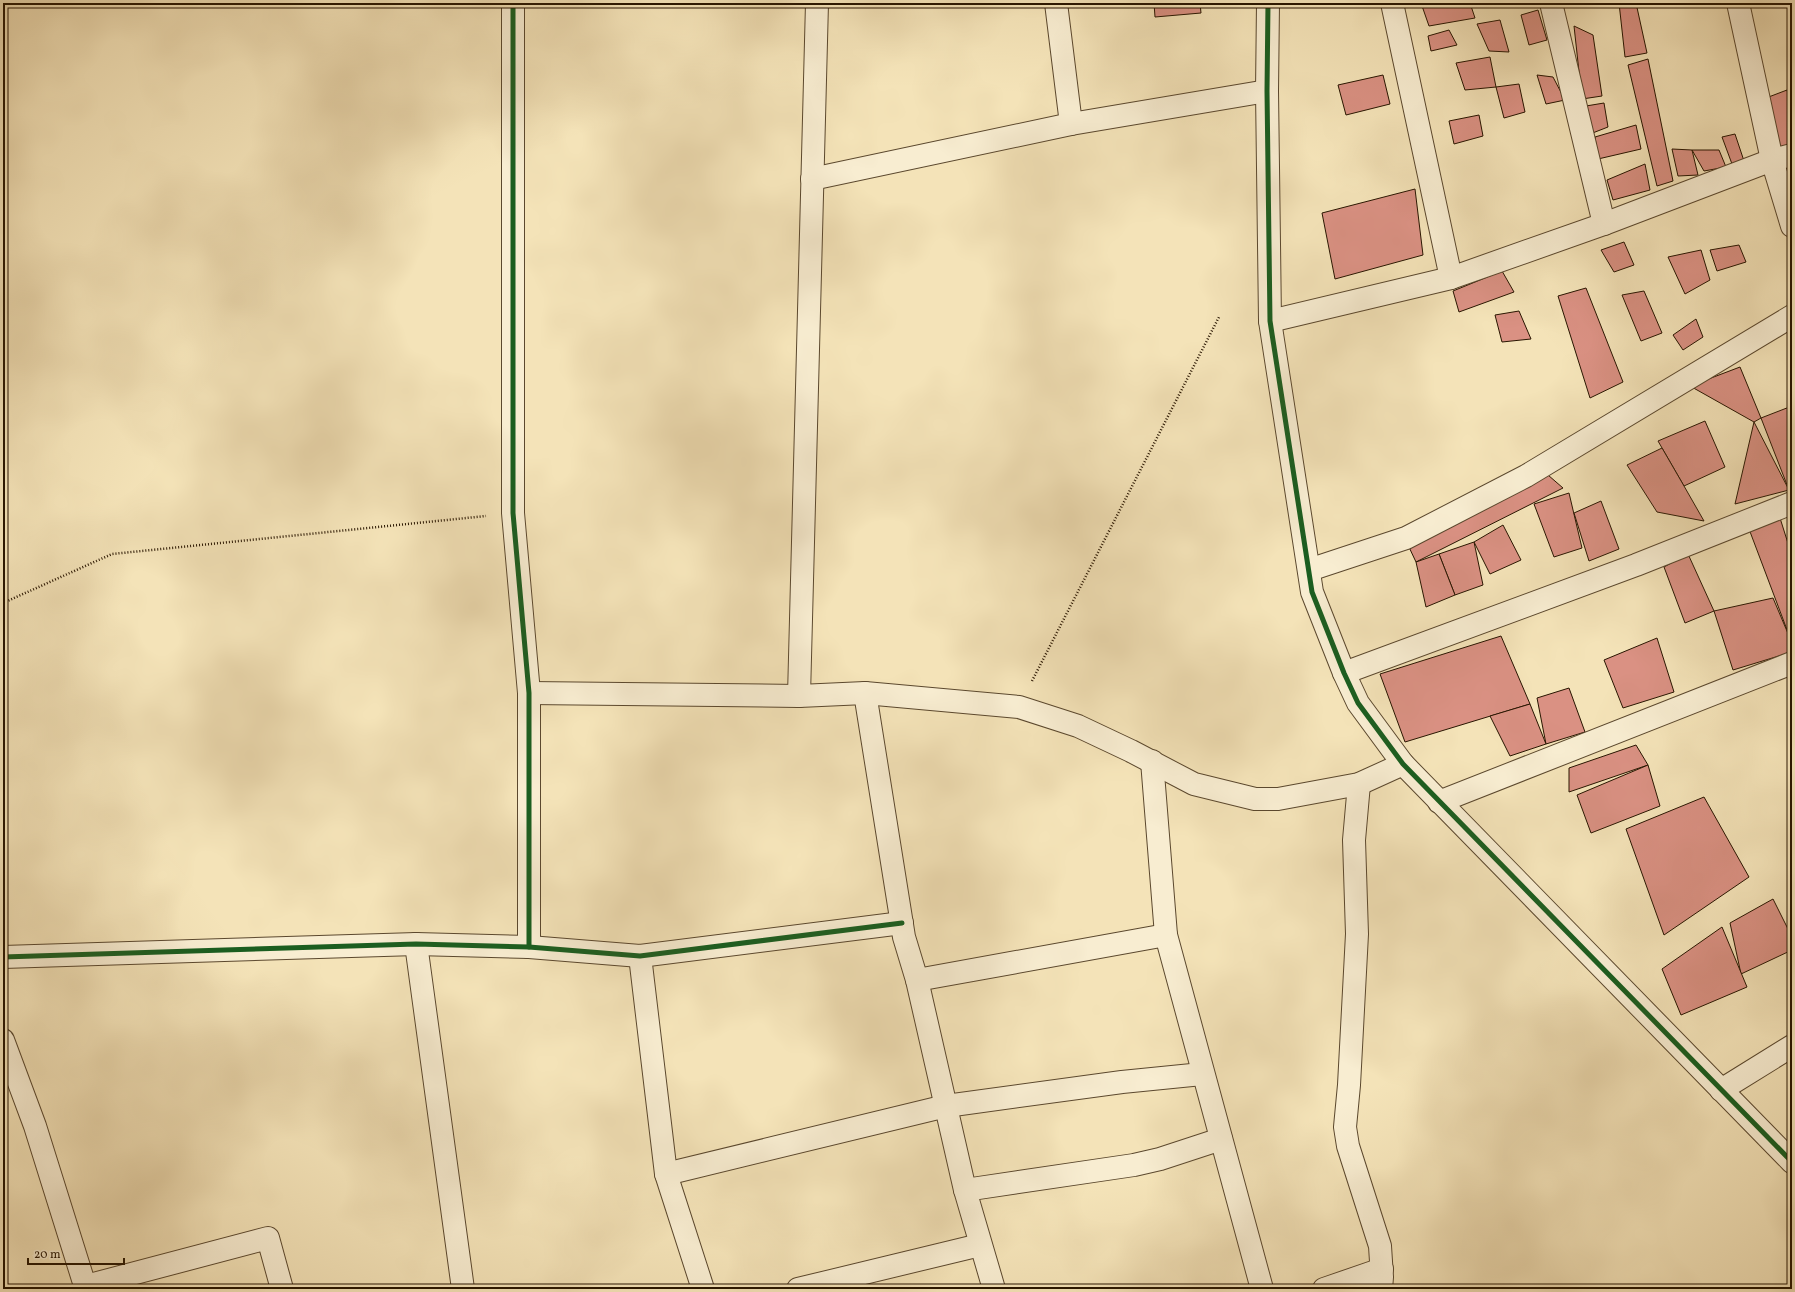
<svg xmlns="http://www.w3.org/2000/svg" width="1795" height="1292" viewBox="0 0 1795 1292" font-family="Vollkorn,serif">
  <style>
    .building { fill: #da9183; stroke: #281500 }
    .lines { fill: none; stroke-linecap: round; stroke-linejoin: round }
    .street-casing { stroke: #5b482e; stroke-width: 24 }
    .path { stroke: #281500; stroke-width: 2.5; stroke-dasharray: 1 2; stroke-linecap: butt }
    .street { stroke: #f8edd1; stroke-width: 22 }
    .cycleway-casing { stroke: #f8edd1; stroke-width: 8 }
    .cycleway { stroke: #1b5e20; stroke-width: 5 }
  </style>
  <rect width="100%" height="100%" fill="#f4e3b8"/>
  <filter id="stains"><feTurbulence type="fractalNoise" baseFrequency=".005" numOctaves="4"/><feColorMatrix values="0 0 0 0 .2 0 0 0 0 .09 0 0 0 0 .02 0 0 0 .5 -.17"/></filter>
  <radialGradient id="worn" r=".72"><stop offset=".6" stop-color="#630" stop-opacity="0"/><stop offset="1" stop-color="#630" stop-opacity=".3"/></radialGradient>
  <g class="building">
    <path d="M1154,3h46l1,10 -46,4z"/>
    <path d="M1421,3h49l5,15 -46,8z"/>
    <path d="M1619,3h17l11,50 -22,4z"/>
    <path d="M1759,3h12l-12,4z"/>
    <path d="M1538,10l9,30 -18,5 -8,-30z"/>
    <path d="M1500,20l9,32 -20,-1 -12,-27z"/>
    <path d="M1574,26l19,9 9,61 -20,3z"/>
    <path d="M1449,30l8,15 -26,6 -3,-15z"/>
    <path d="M1490,57l6,30 -31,3 -9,-27z"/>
    <path d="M1648,59l25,122 -16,5 -29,-121z"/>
    <path d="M1383,75l7,29 -44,11 -8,-30z"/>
    <path d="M1537,75l16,2 12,23 -19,4z"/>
    <path d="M1519,84l6,28 -21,6 -8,-31z"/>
    <path d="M1787,90l5,22v32l-16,8 -10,-54z"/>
    <path d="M1604,103l4,24 -18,7 -4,-28z"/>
    <path d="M1479,115l4,21 -29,8 -5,-23z"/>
    <path d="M1636,125l5,24 -43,10 -3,-22z"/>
    <path d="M1735,134l10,30h-13l-10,-27z"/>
    <path d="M1672,149l20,1 6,25 -20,1z"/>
    <path d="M1692,150h27l7,17 -22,4z"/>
    <path d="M1645,164l5,26 -37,10 -6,-20z"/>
    <path d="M1415,189l8,66 -88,24 -13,-66z"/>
    <path d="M1624,242l10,23 -20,7 -13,-22z"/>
    <path d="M1739,245l7,17 -29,9 -7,-21z"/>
    <path d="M1701,250l9,30 -25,14 -17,-37z"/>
    <path d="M1502,271l12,21 -55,20 -6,-21z"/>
    <path d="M1586,288l37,94 -33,16 -32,-102z"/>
    <path d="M1644,291l18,42 -21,8 -19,-46z"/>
    <path d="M1519,311l12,28 -29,3 -7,-27z"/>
    <path d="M1696,319l7,18 -20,13 -10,-15z"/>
    <path d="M1740,367l21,51 -7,4 -64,-36z"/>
    <path d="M1792,406v82l-3,2 -28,-72z"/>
    <path d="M1705,421l20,46 -41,19 -26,-45z"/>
    <path d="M1754,422l35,68 -54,14z"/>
    <path d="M1662,448l22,38 20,35 -47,-9 -30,-47z"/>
    <path d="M1548,475l15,13 -147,74 -8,-17z"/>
    <path d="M1569,493l13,55 -28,9 -20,-53z"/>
    <path d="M1601,501l18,48 -30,12 -15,-48z"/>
    <path d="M1780,518l12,38v87l-43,-114z"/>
    <path d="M1503,525l18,35 -31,14 -16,-32z"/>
    <path d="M1474,542l9,43 -28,10 -16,-41z"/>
    <path d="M1439,554l16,41 -29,12 -10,-45z"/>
    <path d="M1688,554l26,57 -29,12 -21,-56z"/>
    <path d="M1773,598l19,45v9l-59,18 -19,-59z"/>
    <path d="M1501,636l29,68 -125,38 -25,-68z"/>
    <path d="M1657,638l17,54 -51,16 -19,-48z"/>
    <path d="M1569,688l16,44 -39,12 -9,-46z"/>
    <path d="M1530,704l16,40 -36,12 -20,-40z"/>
    <path d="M1636,745l12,20 -79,27v-24z"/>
    <path d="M1648,765l12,41 -69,27 -14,-38z"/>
    <path d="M1704,797l45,80 -85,58 -38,-106z"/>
    <path d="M1773,899l19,38v13l-51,24 -11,-51z"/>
    <path d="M1722,927l25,60 -66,28 -19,-46z"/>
  </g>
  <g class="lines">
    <defs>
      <g id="street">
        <path d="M513,3v510l16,180v254"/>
        <path d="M1056,3l15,121"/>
        <path d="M1268,3l-1,88 3,230 42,271 32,81 14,30 45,61 389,398"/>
        <path d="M1392,3l59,275"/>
        <path d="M1551,3l53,221"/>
        <path d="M1738,3l34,157 20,66"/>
        <path d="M812,179l259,-55 196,-33"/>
        <path d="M1270,321l181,-43 153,-54 168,-64 20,-5"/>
        <path d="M1309,570l97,-32 120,-62 266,-160"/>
        <path d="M1344,673l292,-108 156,-62"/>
        <path d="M529,693l270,3 66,-3 154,14 59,19 53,25 63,33 61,15h23l81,-15 44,-20"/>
        <path d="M865,693l39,244 13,43 48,210 29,99"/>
        <path d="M799,696l18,-693"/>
        <path d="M1152,761l14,174 96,354"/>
        <path d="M1359,784l-5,56 3,94 -8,151 -4,42 3,19 32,100 2,31 -1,12"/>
        <path d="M1439,802l353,-139"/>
        <path d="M416,944l47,345"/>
        <path d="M640,956l26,218 37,115"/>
        <path d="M3,957l413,-13 113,3 111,9 262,-33"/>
        <path d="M917,980l249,-45"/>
        <path d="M3,1040l32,86 51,163"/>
        <path d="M1721,1090l71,-44"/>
        <path d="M666,1174l280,-68 176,-24 80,-8"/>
        <path d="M965,1190l169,-25 26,-6 61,-20"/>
        <path d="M86,1286l182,-48 14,51"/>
        <path d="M798,1289l182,-44"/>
        <path d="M1324,1289l58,-20"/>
      </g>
    </defs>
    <use href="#street" class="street-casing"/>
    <g class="path">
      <path d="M3,603l109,-49 374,-38"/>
      <path d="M1032,681l187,-364"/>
    </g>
    <use href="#street" class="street"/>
    <defs>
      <g id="cycleway">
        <path d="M513,3v510l16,180v254"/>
        <path d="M1268,3l-1,88 3,230 42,271 32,81 14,30 45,61 389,398"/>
        <path d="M3,957l413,-13 113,3 111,9 262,-33"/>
      </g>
    </defs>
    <use href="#cycleway" class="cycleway-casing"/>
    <use href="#cycleway" class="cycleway"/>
  </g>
  <rect width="1795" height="1292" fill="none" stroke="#f4e3b8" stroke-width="16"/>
  <rect x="4" y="4" width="1787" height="1284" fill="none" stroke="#281500" stroke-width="2"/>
  <rect x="8" y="8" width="1779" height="1276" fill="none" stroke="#281500"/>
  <path d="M28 1258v6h96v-6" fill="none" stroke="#281500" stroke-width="2"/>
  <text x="34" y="1258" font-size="12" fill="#281500" stroke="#f8edd1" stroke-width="3" paint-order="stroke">20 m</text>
  <rect width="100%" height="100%" filter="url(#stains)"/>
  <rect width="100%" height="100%" fill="url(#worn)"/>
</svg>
